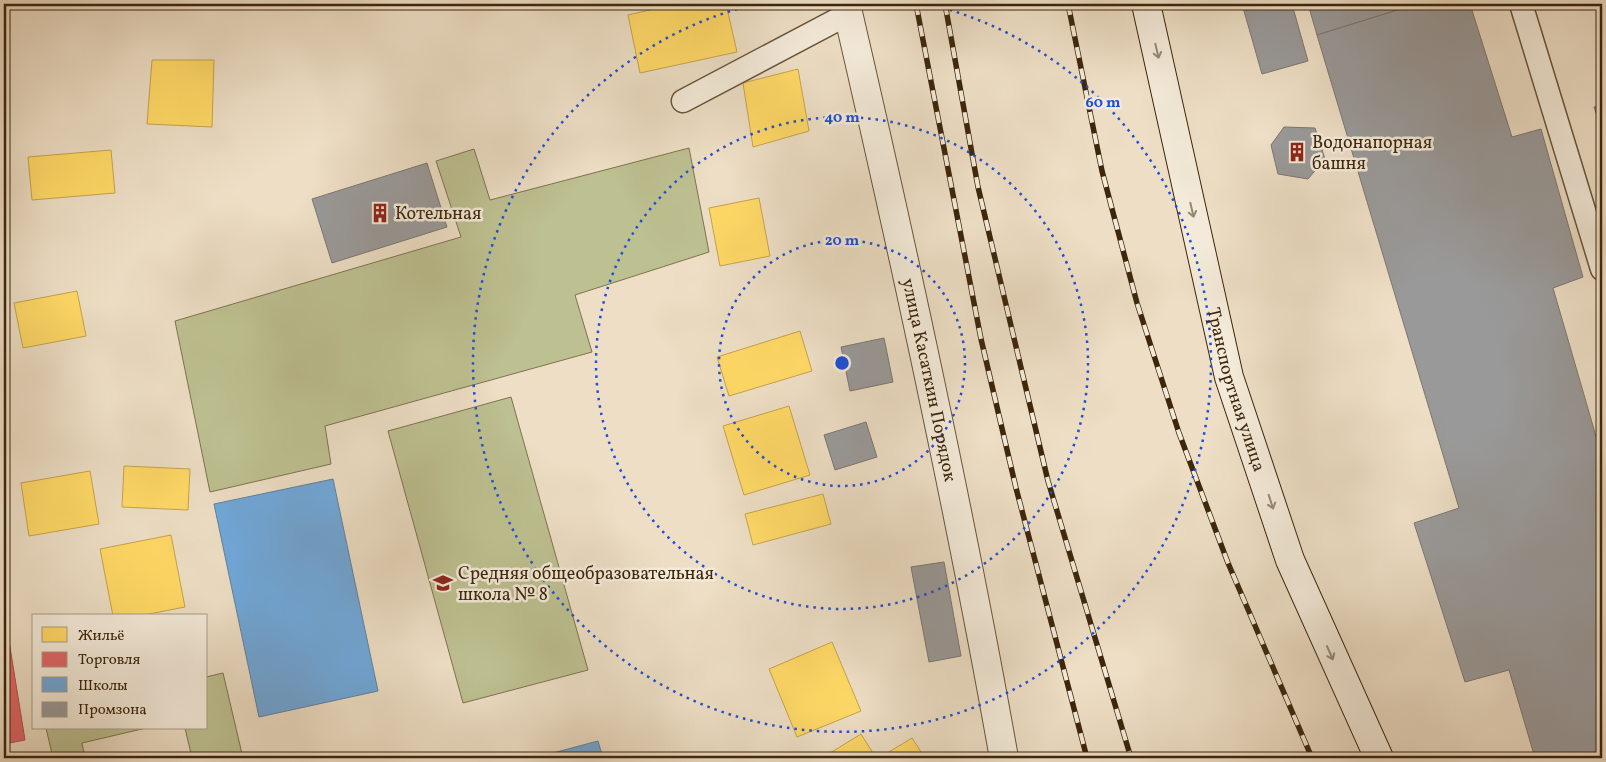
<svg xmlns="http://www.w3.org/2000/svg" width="1606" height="762" viewBox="0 0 1606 762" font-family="Vollkorn,serif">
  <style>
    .green { fill: #bdc091; stroke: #7d734e }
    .homes { fill: #ffd966; stroke: #c5a34b }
    .shops { fill: #e06666; stroke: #af534b }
    .schools { fill: #6fa8dc; stroke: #60819e }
    .industry { fill: #999; stroke: #7d766f }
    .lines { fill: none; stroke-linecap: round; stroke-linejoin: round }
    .lane-casing { stroke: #69543a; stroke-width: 25 }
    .street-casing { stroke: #69543a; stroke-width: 30 }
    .secondary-casing { stroke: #3d260c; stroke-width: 30 }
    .lane { stroke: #f3ead9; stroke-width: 22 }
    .street { stroke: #f3ead9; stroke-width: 28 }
    .secondary { stroke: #f3ead9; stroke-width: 28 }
    .rail-casing { stroke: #3d260c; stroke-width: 5.5 }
    .rail { stroke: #f3ead9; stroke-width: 4; stroke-dasharray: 11; stroke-linecap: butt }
    .oneway { stroke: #988872 }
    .ring { fill: none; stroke: #1d4ed8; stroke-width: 2.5; stroke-dasharray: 2.5 5 }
    .labels { text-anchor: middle; stroke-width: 5; stroke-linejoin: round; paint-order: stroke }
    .poi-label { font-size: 18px; fill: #3d260c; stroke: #f3ead9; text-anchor: start }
    .street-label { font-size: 18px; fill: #3d260c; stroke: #f3ead9 }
    .centre { fill: #1d4ed8; stroke: #f3ead9; stroke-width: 2.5 }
    .ring-label { font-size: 15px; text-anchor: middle; font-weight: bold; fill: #1d4ed8; stroke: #f3ead9; stroke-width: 5; stroke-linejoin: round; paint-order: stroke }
  </style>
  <rect width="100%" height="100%" fill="#eddec5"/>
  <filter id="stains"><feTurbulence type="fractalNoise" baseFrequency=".004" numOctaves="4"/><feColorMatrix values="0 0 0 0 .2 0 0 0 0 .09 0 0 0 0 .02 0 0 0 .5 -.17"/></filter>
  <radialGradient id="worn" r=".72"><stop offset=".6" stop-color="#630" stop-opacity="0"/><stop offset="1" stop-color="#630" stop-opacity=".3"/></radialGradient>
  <g class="green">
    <path d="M689,148l20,104 -134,43 17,57 -267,74 6,38 -121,28 -35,-171 286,-84 -25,-76 38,-12 16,51z"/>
    <path d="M511,397l77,273 -125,33 -75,-272z"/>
    <path d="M223,673l20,85h-51l-7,-30h21v-51z"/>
    <path d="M46,728h100l-64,15 3,15h-32z"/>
  </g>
  <g class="homes">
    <path d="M676,4h50l11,48 -97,21 -12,-58z"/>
    <path d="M152,60h62l-2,67 -65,-3z"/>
    <path d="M798,69l11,62 -56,16 -10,-64z"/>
    <path d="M111,150l4,43 -83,7 -4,-43z"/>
    <path d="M759,198l11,58 -50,10 -11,-58z"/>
    <path d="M77,291l9,45 -63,12 -9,-45z"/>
    <path d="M800,331l12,40 -83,25 -12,-39z"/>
    <path d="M789,406l21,69 -66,20 -21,-69z"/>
    <path d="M124,466l66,3 -2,41 -66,-3z"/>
    <path d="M90,471l9,53 -70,12 -8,-53z"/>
    <path d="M823,494l8,30 -78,21 -8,-31z"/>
    <path d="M171,535l14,72 -46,9h-26l-13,-67z"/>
    <path d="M832,642l29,69 -64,26 -28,-68z"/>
    <path d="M861,734l15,24h-54z"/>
    <path d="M912,738l13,20h-46z"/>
  </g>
  <path class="shops" d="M9,641l16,99 -21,4v-102z"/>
  <g class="schools">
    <path d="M333,479l45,212 -119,26 -45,-213z"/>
    <path d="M598,741l5,17h-69z"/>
  </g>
  <g class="industry">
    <path d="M1242,4h50l16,57 -46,13z"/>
    <path d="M1308,4h109l-100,31z"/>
    <path d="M1417,4h53l42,133 29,-8 42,148 -30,11 49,169v301h-67l-26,-88 -44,12 -51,-159 45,-15 -142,-473z"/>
    <path d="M1602,104v27l-8,-24z"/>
    <path d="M1284,127l31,1 10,31 -17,20 -30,-5 -7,-29z"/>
    <path d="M427,163l20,64 -115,36 -20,-64z"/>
    <path d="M884,338l9,44 -43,9 -9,-44z"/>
    <path d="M866,422l11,35 -42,13 -11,-35z"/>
    <path d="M944,562l17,94 -32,6 -18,-95z"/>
  </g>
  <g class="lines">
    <defs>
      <g id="lane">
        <path d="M1521,4l81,265"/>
        <path d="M683,101l165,-87"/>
      </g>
      <g id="street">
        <path id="s1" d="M846,4c58,250 113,501 158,754"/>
      </g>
      <g id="secondary">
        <path id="s2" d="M1146,4l83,373 61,183 89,198"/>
      </g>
    </defs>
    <use href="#lane" class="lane-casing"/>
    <use href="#street" class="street-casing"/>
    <use href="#secondary" class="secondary-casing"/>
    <use href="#lane" class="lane"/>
    <use href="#street" class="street"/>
    <use href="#secondary" class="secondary"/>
    <defs>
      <g id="rail">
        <path d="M916,4l65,335 35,149 71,270"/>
        <path d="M945,4l33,183 70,294 83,277"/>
        <path d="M1068,4l34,167 35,132 42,130 49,130 84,195"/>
      </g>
    </defs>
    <use href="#rail" class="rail-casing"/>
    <use href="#rail" class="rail"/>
  </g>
  <defs><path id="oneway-shaft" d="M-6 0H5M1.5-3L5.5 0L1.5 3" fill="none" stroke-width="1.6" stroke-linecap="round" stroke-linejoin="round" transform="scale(1.25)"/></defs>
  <g class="oneway">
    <use href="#oneway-shaft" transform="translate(1157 51) rotate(77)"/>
    <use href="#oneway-shaft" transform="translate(1192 210) rotate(77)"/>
    <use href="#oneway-shaft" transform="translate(1271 502) rotate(72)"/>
    <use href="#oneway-shaft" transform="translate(1330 653) rotate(66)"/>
  </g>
  <g class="ring">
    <circle cx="842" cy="363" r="123"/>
    <circle cx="842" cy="363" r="246"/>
    <path d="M928 4A369 369 0 1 1 756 4"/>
  </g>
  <defs>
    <symbol id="building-bare" viewBox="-9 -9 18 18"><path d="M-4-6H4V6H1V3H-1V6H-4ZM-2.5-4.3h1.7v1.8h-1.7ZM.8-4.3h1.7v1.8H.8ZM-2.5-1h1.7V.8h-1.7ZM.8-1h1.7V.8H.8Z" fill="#8f2418" stroke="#f3ead9" stroke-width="2.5" paint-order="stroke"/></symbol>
    <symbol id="school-bare" viewBox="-9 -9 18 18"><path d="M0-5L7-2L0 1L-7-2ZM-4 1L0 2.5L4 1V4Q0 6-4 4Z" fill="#8f2418" stroke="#f3ead9" stroke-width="2.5" paint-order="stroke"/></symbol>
  </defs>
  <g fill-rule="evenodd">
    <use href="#building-bare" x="1283" y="138" width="28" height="28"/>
    <use href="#building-bare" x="366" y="199" width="28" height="28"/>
    <use href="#school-bare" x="429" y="569" width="28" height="28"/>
  </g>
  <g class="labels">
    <g class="poi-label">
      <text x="1312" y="148">Водонапорная<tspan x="1312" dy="21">башня</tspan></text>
      <text x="395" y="219">Котельная</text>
      <text x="458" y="579">Средняя общеобразовательная<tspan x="458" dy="21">школа № 8</tspan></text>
    </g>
    <g class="street-label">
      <text dy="6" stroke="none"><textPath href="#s1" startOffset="385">улица Касаткин Порядок</textPath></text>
      <text dy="6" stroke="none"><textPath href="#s2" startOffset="396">Транспортная улица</textPath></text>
    </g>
  </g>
  <circle cx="842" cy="363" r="8" class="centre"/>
  <g class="ring-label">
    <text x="1103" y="107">60 m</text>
    <text x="842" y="122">40 m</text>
    <text x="842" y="245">20 m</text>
  </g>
  <rect width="1606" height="762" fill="none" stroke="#eddec5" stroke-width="20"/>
  <rect x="5" y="5" width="1596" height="752" fill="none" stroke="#3d260c" stroke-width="2.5"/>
  <rect x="10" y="10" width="1586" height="742" fill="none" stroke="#3d260c"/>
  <rect x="32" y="614" width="175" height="115" fill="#f3ead9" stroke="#aa9c87"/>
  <rect x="42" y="627" width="25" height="15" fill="#ffd966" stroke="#aa9c87"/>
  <text x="78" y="640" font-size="15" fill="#3d260c">Жильё</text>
  <rect x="42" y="652" width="25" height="15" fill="#e06666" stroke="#aa9c87"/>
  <text x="78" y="664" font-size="15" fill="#3d260c">Торговля</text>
  <rect x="42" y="677" width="25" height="15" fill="#6fa8dc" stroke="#aa9c87"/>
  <text x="78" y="690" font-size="15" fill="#3d260c">Школы</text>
  <rect x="42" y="702" width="25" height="15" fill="#999999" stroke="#aa9c87"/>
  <text x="78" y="714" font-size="15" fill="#3d260c">Промзона</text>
  <rect width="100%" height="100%" filter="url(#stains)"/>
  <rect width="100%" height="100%" fill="url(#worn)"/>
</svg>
